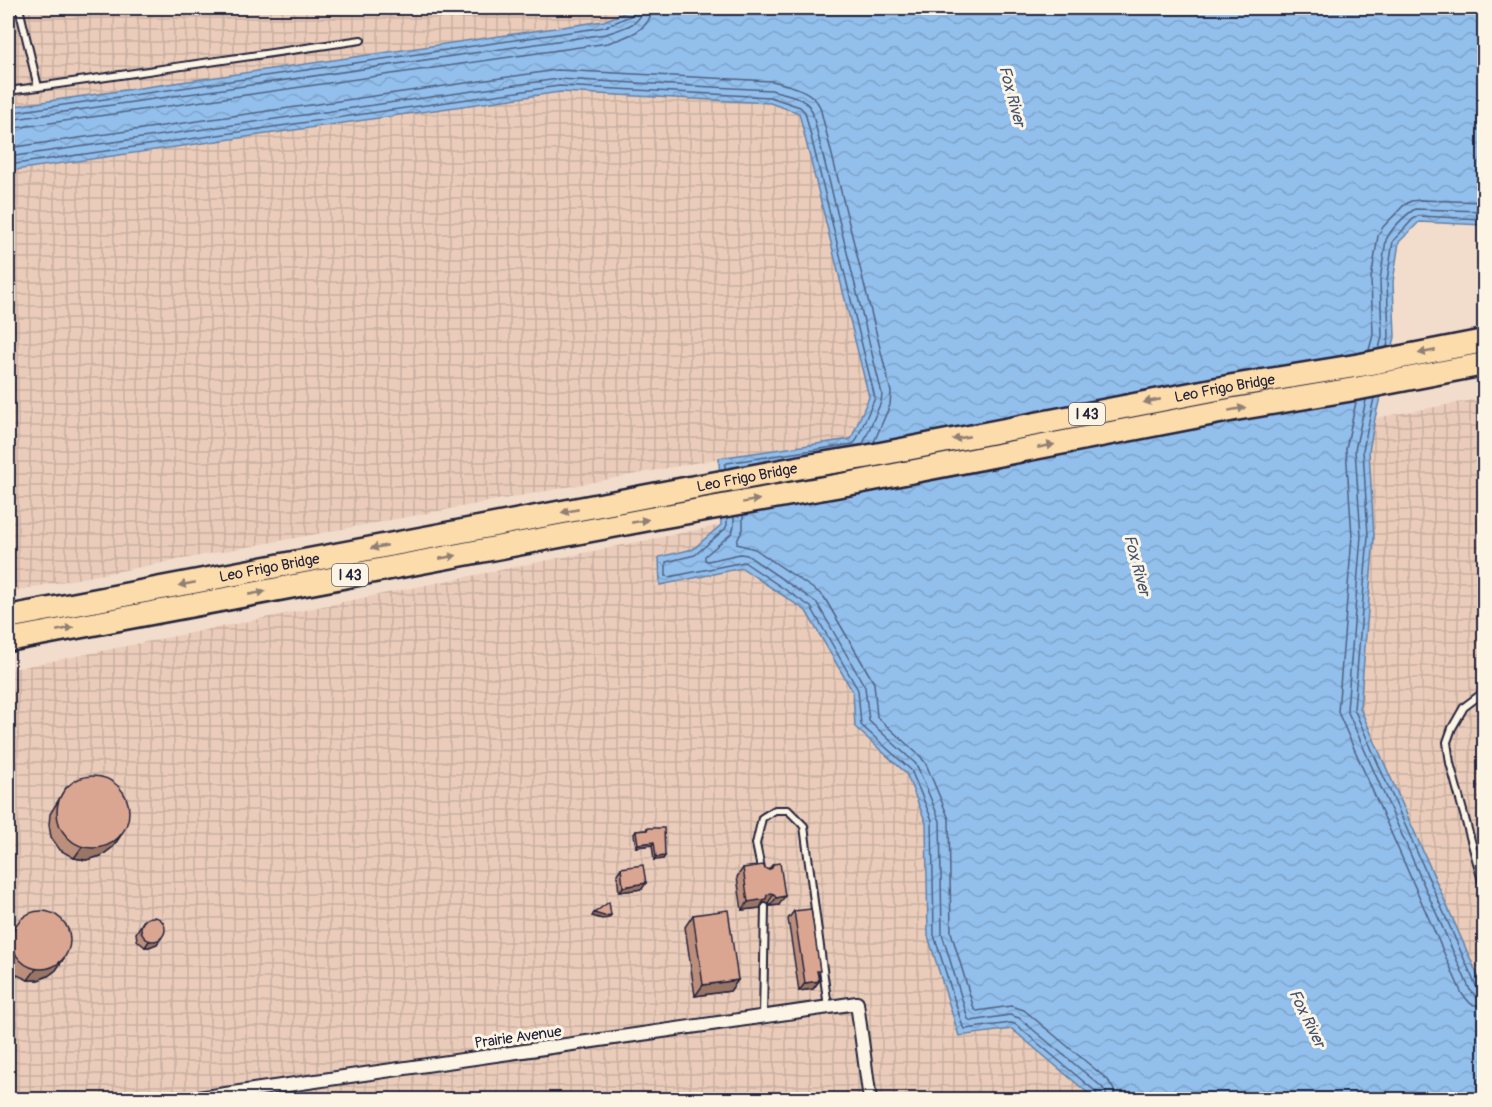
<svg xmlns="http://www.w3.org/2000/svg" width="1492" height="1107" viewBox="0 0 1492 1107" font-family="Pangolin,sans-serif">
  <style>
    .industrial { fill: url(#industrial-grid) }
    .water { fill: url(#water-waves); stroke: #6580a5; stroke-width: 1.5 }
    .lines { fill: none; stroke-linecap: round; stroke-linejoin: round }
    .shore { stroke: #4f6182; stroke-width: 1.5 }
    .lane-casing { stroke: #22223b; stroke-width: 10 }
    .street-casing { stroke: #22223b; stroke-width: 16 }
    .highway-casing { stroke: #22223b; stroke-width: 27 }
    .lane { stroke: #fcf5e5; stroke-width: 6 }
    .street { stroke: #fcf5e5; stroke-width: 12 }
    .highway { stroke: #fddcac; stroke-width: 22 }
    .wall { fill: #bc8f7d; stroke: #22223b; stroke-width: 1.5 }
    .shaded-wall { fill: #997466; stroke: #22223b; stroke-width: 1.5 }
    .building { fill: #dba691; stroke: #22223b; stroke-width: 1.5 }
    .oneway { fill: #907f74 }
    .labels { text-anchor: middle; stroke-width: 6; stroke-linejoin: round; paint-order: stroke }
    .shield { fill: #fcf5e5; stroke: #63616e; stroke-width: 1.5 }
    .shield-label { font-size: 14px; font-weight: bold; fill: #22223b }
    .street-label { font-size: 15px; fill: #22223b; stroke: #fcf5e5 }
    .water-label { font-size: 16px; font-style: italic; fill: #445170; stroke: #fcf5e5 }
  </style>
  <defs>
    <pattern id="industrial-grid" width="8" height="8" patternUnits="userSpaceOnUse" patternTransform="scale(1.5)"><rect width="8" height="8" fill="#ebccba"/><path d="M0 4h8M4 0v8" fill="none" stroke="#c9afa1"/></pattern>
    <pattern id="water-waves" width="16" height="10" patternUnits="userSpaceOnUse" patternTransform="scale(1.5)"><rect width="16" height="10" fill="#92bfec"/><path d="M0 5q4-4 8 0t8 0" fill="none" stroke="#7ea4cb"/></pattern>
  </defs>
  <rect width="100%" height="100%" fill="#f2ddcc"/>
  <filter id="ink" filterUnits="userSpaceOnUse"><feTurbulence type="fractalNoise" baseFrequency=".0167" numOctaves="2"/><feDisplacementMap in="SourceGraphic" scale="12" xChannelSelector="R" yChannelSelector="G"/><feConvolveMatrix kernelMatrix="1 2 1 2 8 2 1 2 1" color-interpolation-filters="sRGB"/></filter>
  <g filter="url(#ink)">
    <g class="industrial">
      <path d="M8,8h628l-32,13 -596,86z"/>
      <path d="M560,92l210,11 29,10 70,284 -18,42 -119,17 -724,136v-421z"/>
      <path d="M1484,398v592l-124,-282 14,-171 -5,-86 6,-33z"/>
      <path d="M721,525l-28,24 -34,8 83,11 64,43 47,81 2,35 51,46 20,50 2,113 84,93 83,70 -963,1v-2l-13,2h-111v-430z"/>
    </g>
    <path class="water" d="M636,8h848v217l-65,-3 -20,20 -6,40 2,55 -20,81 -6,33 5,86 -14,171 124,282v109h-389l-83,-70 -53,7 -31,-100 -2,-113 -20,-50 -51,-46 -2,-35 -47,-81 -64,-43 -82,17 -1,-28 34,-8 28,-24 -2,-67 132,-19 18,-42 -70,-284 -29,-10 -210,-11 -552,79v-64l596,-86z"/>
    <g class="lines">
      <g class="shore">
        <path d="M8,113l597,-86 27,-12 3,-3 1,-4"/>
        <path d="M8,120l598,-86c14,-5 36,-9 37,-26"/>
        <path d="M8,129l600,-86c19,-6 43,-13 44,-35"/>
        <path d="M8,148l549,-78 215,11c17,4 41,9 48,26l71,285 -1,13 -16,37"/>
        <path d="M8,157l550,-78 213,11c13,3 35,7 41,21l70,283 -1,8 -18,42"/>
        <path d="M8,165l551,-79 211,11 30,10 5,5 70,286 -19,43 -3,3 -126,19 -2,2v3"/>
        <path d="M1387,347l2,-11 -2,-55 6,-40 21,-23 4,-2 66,3"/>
        <path d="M1379,349l3,-13 -2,-56 6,-40c5,-11 19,-25 29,-31l69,2"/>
        <path d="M1369,350l4,-15 -2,-56 7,-43 5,-9 20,-21 8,-5 9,-1 64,2"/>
        <path d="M1374,398l-11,52 5,86 -14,173 122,277 3,4 5,1"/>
        <path d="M1366,400l-11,50 6,86 -14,174 123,280 6,6 8,2"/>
        <path d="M1356,402l-10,47 6,87 -14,176 124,282 9,10 13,3"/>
        <path d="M743,515v14l-6,12v3l18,5 63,43 6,5 50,86 3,34 44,40 5,7 23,55 2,113 23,77 3,2 34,-5 13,4 84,70 6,10 1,10"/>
        <path d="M734,517v9l-2,7 -27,23v4l3,1 32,-7 7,1 70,48 48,84 4,34 46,42 3,5 22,53 2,113 26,85 3,2 39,-6 9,3 83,69 4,6v7"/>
        <path d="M727,518v7l-2,4 -30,26 -29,7v14l3,1 75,-15 67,45 47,83 3,35 50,45 21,50 2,115 29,92 2,2 46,-6 4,1 81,68 3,8"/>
      </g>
      <defs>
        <g id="lane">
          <path d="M38,87l323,-47"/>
          <path d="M8,91l30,-4 -19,-79"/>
          <path d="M1484,692l-20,15 -12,21 -5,14 3,21 32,118 2,4"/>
          <path d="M762,873l-6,-29 6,-26 13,-8h13l16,16 24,181"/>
          <path d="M763,1017l2,-110"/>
        </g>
        <path id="street" d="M184,1100l673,-97 13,97"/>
        <g id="highway">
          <path id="s1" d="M8,617l682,-129 118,-22 57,-9 368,-71 128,-21 123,-24"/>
          <path d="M8,640l652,-123 198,-35 377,-73 125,-21 124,-24"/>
        </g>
      </defs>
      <use href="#lane" class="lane-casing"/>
      <use href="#street" class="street-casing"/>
      <use href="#highway" class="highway-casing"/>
      <use href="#lane" class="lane"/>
      <use href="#street" class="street"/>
      <use href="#highway" class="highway"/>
    </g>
    <g class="wall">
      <path d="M66,788l55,47 -8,12 -12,9 -15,4 -12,-2 -14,-8 -9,-13 -2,-12 1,-11z"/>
      <path d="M647,828l16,31 -9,1 -2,-15 -16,2 -2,-13 2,-3 10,-1z"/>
      <path d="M773,864l6,41 -9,1 -2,-3 -3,-1 -5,6 -18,2 -5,-33 6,-9h22l3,2z"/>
      <path d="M621,868l21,21 -23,3 -2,-18z"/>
      <path d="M794,911l24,63 1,7 -6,8 -14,2 -11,-72z"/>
      <path d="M693,915l45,65 -8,11 -35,5 -10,-69z"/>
      <path d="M144,920l17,18 -4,6 -8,3h-4l-5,-4 -3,-3 -1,-7z"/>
      <path d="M16,924l48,34 -8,12 -8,6 -10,4h-10l-13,-6 -7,-8v-28z"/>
    </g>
    <g class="shaded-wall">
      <path d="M121,835l-8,12 -12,9 -15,4 -12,-2 8,-11z"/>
      <path d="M654,842l-2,3 -16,2 2,-3z"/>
      <path d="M665,856l-2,3 -9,1 2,-3z"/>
      <path d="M646,883l-4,6 -23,3 4,-5z"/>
      <path d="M771,893l3,1 -6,9 -5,-1 -3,6 -18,2 6,-8z"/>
      <path d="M785,896l-6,9 -9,1 6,-8z"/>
      <path d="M594,913l17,2 -2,3 -7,1 -10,-3z"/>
      <path d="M161,938l-4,6 -8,3h-4l4,-6z"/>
      <path d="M64,958l-8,12 -8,6 -10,4h-10l8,-11z"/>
      <path d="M738,980l-8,11 -35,5 8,-11z"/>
      <path d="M819,981l-6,8 -14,2 6,-8z"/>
    </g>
    <g class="building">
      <circle cx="93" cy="812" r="36"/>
      <path d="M647,828h17l1,28 -9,1 -2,-15 -16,2 -2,-13 11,-1z"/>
      <path d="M780,863l5,33 -9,2 -2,-4 -3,-1 -4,2 -1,4 -18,3 -5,-34 20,-3 2,3 3,2 4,-2 1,-4z"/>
      <path d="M643,865l3,18 -23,4 -2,-19z"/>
      <path d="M609,902l2,13 -7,1 -10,-3z"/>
      <path d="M811,909l9,62h-3l2,10 -14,2 -11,-72z"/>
      <path d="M728,910l10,70 -35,5 -10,-70z"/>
      <circle cx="41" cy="940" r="29"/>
      <circle cx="153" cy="929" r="12"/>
    </g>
    <defs><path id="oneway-solid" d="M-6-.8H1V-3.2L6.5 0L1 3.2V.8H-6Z" transform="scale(1.5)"/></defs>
    <g class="oneway">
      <use href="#oneway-solid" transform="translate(1427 352) rotate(169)"/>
      <use href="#oneway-solid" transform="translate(1152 401) rotate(169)"/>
      <use href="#oneway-solid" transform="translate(1237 409) rotate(-10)"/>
      <use href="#oneway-solid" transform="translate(961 438) rotate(169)"/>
      <use href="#oneway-solid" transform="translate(1046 446) rotate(-11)"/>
      <use href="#oneway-solid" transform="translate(751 501) rotate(-10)"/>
      <use href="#oneway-solid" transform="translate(570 511) rotate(169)"/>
      <use href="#oneway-solid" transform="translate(640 521) rotate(-11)"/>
      <use href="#oneway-solid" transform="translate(379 547) rotate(169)"/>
      <use href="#oneway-solid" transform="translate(448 557) rotate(-11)"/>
      <use href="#oneway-solid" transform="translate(187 584) rotate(169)"/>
      <use href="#oneway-solid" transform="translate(257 593) rotate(-11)"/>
      <use href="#oneway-solid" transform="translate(65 629) rotate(-11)"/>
    </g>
  </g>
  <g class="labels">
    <g class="shield">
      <rect x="1069" y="403" width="36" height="22" rx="4.5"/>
      <rect x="332" y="564" width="36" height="22" rx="4.5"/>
    </g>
    <g class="shield-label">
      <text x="1087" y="419">I 43</text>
      <text x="350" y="580">I 43</text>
    </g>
    <g class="street-label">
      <text dy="5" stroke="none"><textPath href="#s1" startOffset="1238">Leo Frigo Bridge</textPath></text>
      <text dy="5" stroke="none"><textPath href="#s1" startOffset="752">Leo Frigo Bridge</textPath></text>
      <text dy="5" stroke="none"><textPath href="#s1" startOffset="266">Leo Frigo Bridge</textPath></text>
      <text transform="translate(518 1037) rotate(-8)" y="5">Prairie Avenue</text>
    </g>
    <g class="water-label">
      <text transform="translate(1013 96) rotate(75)" y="6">Fox River</text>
      <text transform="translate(1138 565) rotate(75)" y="6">Fox River</text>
      <text transform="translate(1308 1018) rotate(64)" y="6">Fox River</text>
    </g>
  </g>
  <rect width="1492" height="1107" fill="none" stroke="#fcf5e5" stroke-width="30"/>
  <rect x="15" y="15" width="1462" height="1077" fill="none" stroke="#22223b" stroke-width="2" filter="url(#ink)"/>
</svg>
